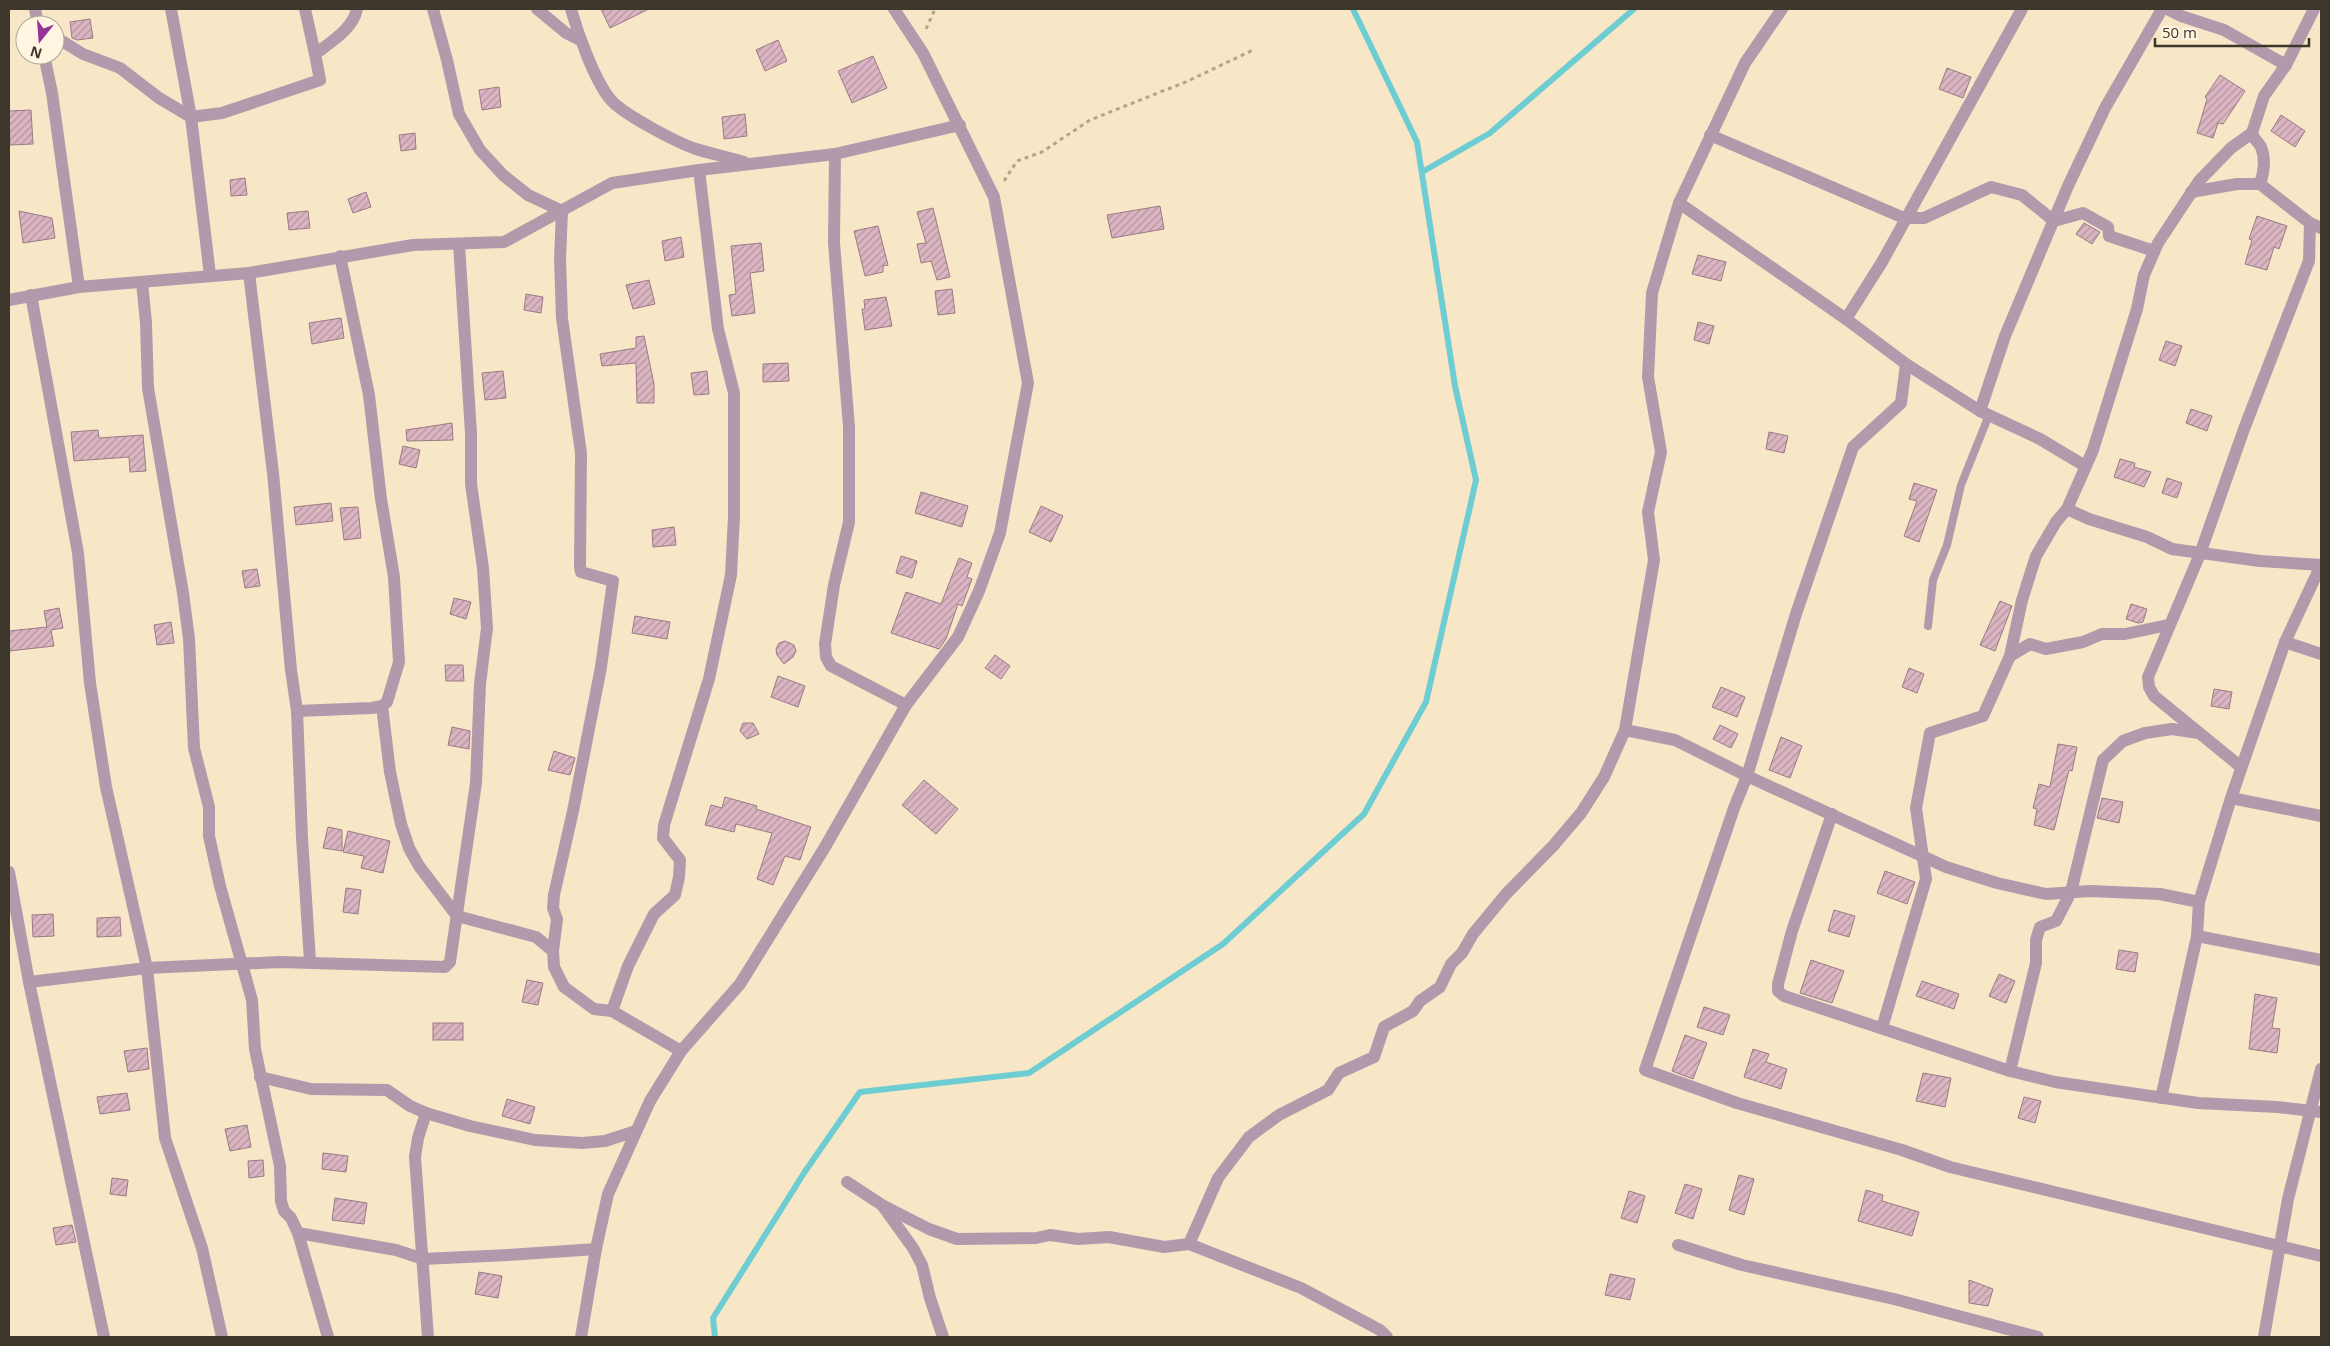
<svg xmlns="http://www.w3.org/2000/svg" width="2330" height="1346" viewBox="0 0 2330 1346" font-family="'Open Sans',sans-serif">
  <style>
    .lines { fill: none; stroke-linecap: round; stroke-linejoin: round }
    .stream { stroke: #6ecdd3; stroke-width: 6 }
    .building { fill: url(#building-hatch); stroke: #9b7985 }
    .path { stroke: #b1a58c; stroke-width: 3; stroke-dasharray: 4 4; stroke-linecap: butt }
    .lane { stroke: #b299ac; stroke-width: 8 }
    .street { stroke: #b299ac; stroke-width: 12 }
  </style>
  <defs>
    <pattern id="building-hatch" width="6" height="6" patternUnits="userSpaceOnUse" patternTransform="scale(1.25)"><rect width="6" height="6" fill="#dbb5c2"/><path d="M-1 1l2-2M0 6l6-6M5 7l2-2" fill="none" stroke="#b3949e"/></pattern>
  </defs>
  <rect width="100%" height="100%" fill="#f7e7c6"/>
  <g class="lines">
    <g class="stream">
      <path d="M1422,172l68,-39 144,-124"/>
      <path d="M715,1337l-2,-19 91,-145 56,-81 169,-19 194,-129 141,-130 62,-112 50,-222 -21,-94 -38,-244 -64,-133"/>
    </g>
  </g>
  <g class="building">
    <path d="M601,9h48l-39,19z"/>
    <path d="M90,19l3,19 -16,2 -5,-2 -2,-16z"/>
    <path d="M778,40l9,21 -22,10 -9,-21z"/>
    <path d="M873,56l14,32 -35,15 -14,-32z"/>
    <path d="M1947,68l24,9 -8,21 -24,-9z"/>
    <path d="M2220,75l25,16 -22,33 -5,-1 -5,15 -16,-5 10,-34 -2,-2z"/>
    <path d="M499,87l2,20 -19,3 -3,-20z"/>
    <path d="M31,110l2,34 -23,1 -1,-34z"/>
    <path d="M745,114l2,22 -23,3 -2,-22z"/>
    <path d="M2281,115l24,16 -10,16 -24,-16z"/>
    <path d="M415,133l1,16 -15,2 -2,-16z"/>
    <path d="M245,178l2,17 -16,1 -1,-16z"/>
    <path d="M366,192l5,15 -18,6 -5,-14z"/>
    <path d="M1160,206l4,23 -52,9 -5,-23z"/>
    <path d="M933,208l17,69 -13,3 -6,-19 -10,2 -4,-19 9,-1 -9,-31z"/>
    <path d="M19,211l33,7 3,20 -32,5z"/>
    <path d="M308,211l2,17 -21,2 -2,-17z"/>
    <path d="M2257,216l30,10 -8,23 -5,-2 -7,23 -22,-6 7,-24 -3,-1z"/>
    <path d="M2084,223l16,9 -8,12 -16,-10z"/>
    <path d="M878,226l10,39 -5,1v6l-18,4 -11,-45z"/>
    <path d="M681,237l3,20 -19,4 -3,-20z"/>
    <path d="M761,243l3,28 -14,2 5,40 -23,3 -3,-21 7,-1 -5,-48z"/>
    <path d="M1698,255l28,7 -5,19 -29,-7z"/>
    <path d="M649,280l6,24 -22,5 -7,-24z"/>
    <path d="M952,289l3,24 -17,2 -3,-24z"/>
    <path d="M526,294l17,3 -2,16 -17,-3z"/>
    <path d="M886,297l6,29 -27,4 -3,-21h3l-1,-9z"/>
    <path d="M341,318l3,20 -32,6 -3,-21z"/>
    <path d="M1698,322l16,4 -5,18 -15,-4z"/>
    <path d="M644,336l10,48v19h-17l-1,-40 -34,3 -2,-12 36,-6v-11z"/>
    <path d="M2166,341l16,5 -7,20 -16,-6z"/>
    <path d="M788,363l1,18 -26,1v-18z"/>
    <path d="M503,371l3,27 -21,2 -3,-27z"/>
    <path d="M707,371l2,23 -15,1 -3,-22z"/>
    <path d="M2191,409l21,7 -5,15 -21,-8z"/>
    <path d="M452,423l1,17 -46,1 -1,-11z"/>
    <path d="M98,430l1,8 44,-3 3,36 -16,1 -1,-15 -55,4 -3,-29z"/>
    <path d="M1769,432l19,4 -4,17 -18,-4z"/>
    <path d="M403,446l17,4 -4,18 -17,-4z"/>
    <path d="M2120,459l15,4 -1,4 17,5 -7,15 -30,-10z"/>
    <path d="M2167,478l15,5 -5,15 -15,-5z"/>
    <path d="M1914,483l23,7 -18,52 -15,-6 13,-35 -8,-2z"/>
    <path d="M921,492l47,14 -6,21 -47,-14z"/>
    <path d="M331,503l2,18 -37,4 -2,-18z"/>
    <path d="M1041,506l22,10 -12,26 -22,-10z"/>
    <path d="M358,507l3,31 -17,2 -4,-32z"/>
    <path d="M674,527l2,18 -23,2 -1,-17z"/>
    <path d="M901,556l16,5 -5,17 -16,-5z"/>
    <path d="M959,558l13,5 -5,14 5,2 -10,27 -4,-2 -12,35 -7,10 -48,-16 15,-41 35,12z"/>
    <path d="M257,569l3,17 -15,2 -3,-17z"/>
    <path d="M454,598l17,4 -5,17 -16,-5z"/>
    <path d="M2000,601l12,5 -17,45 -15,-6z"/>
    <path d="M2131,604l16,5 -4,13 -5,1 -12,-4z"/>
    <path d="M59,608l4,20 -12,2 3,16 -45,5v-20l38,-4 -3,-16z"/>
    <path d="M635,616l35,6 -3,17 -35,-6z"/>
    <path d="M171,622l3,21 -17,2 -3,-20z"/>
    <path d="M785,641l9,4 2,6 -3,6 -9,7 -7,-9 -1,-6 3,-6z"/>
    <path d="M995,655l15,11 -9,13 -16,-11z"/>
    <path d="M445,665h18l1,16h-18z"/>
    <path d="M1909,668l15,6 -7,19 -15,-6z"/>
    <path d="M778,676l27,10 -7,21 -27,-10z"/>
    <path d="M1721,687l24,10 -8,20 -25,-10z"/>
    <path d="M2214,689l18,3 -3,17 -18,-3z"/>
    <path d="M743,723h10l6,11 -12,5 -7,-8z"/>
    <path d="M1720,725l18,9 -7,14 -18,-9z"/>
    <path d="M452,727l18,4 -1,18 -21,-4z"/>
    <path d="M1781,737l21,9 -12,32 -21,-8z"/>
    <path d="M2058,744l19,3 -5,24 -3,-1 -15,60 -20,-5 3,-16 -4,-1 6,-24 11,3z"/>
    <path d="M554,751l21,7 -5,17 -22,-5z"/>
    <path d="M924,780l34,29 -22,25 -34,-29z"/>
    <path d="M725,797l32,9 -1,3 55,18 -11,33 -15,-4 -12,29 -16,-6 15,-46 -36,-9 -2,8 -29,-7 6,-20 11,3z"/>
    <path d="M2102,798l21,4 -4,21 -22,-5z"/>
    <path d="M328,827l14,3v21l-19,-3z"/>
    <path d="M348,831l42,10 -7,32 -22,-5 3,-12 -21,-4z"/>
    <path d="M1885,871l30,11 -8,22 -30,-11z"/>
    <path d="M346,888l15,2 -3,24 -15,-2z"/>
    <path d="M1834,910l21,6 -6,21 -21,-6z"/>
    <path d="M53,914l1,22 -21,1 -1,-22z"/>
    <path d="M120,917l1,19 -24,1v-19z"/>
    <path d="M2119,950l19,3 -3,19 -19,-3z"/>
    <path d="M1811,960l33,11 -12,32 -32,-10z"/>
    <path d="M1999,974l16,7 -9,22 -17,-7z"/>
    <path d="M527,980l16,3 -5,22 -16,-3z"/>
    <path d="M1922,981l37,13 -5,15 -38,-13z"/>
    <path d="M2255,994l22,4 -5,30 8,1 -3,24 -28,-4z"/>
    <path d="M1704,1007l26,8 -7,20 -26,-8z"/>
    <rect x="433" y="1023" width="30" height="17"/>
    <path d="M1685,1035l22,8 -14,36 -21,-8z"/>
    <path d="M147,1048l2,21 -21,3 -4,-21z"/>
    <path d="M1753,1049l16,5 -3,8 21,7 -6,20 -37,-12z"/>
    <path d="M1923,1073l28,5 -6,29 -29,-6z"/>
    <path d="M127,1093l3,17 -30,4 -3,-17z"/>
    <path d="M2024,1097l17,4 -6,22 -17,-5z"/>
    <path d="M507,1099l28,8 -5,17 -28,-8z"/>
    <path d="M247,1125l4,22 -21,4 -5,-22z"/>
    <path d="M323,1153l25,3 -2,16 -24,-3z"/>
    <path d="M263,1160l1,16 -15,2 -1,-17z"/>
    <path d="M1739,1175l15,4 -10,36 -15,-5z"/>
    <path d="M112,1178l16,2 -2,16 -16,-2z"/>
    <path d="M1685,1184l17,5 -9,30 -18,-6z"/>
    <path d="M1866,1190l17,5 -1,6 37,11 -7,24 -54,-15z"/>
    <path d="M1629,1191l16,5 -8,27 -16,-5z"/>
    <path d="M335,1198l32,5 -3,21 -32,-4z"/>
    <path d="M72,1225l4,17 -20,3 -3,-17z"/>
    <path d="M479,1272l23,4 -4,22 -23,-4z"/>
    <path d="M1610,1274l25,5 -5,21 -25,-5z"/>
    <path d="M1969,1280l24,9 -5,17 -19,-3z"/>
  </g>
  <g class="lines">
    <g class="path">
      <path d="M926,29l9,-20"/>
      <path d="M1004,181l13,-20 25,-9 48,-32 98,-39 67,-32"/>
    </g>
    <path class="lane" d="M1928,626l5,-46 14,-35 14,-60 28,-70"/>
    <g class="street">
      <path d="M35,9l3,16"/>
      <path d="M171,9l20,108 19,158"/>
      <path d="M305,9l10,45"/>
      <path d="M433,9l14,51 12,54 21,36 23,25 25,20 34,16 -2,48 2,59 19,135 -1,114 1,5 32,9 -12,86 -28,144 -19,84 -1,13 4,11 -4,32 1,16 10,20 30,22 18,2 69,40"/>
      <path d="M537,9l29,24 14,7"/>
      <path d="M571,9c7,25 23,70 39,90 12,15 68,44 86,50 16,5 32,8 48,13"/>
      <path d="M2167,9l14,7 43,14 62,35"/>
      <path d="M55,40l7,1 21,13 37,14 39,30 32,19 31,-4 98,-33 -5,-26c16,-12 38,-25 42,-45"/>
      <path d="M44,55l8,38 27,194"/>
      <path d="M2252,133c1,6 6,8 9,14 5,12 3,25 -1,37"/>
      <path d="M1710,135l194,83h20l67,-31 31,8 32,26"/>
      <path d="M835,154l-1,89 15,184v95l-15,63 -9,59 1,13 5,9 75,39"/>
      <path d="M2191,192l46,-8h23l50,39 11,5"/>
      <path d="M1679,203l167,116 60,45 74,47 60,28 45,27"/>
      <path d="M2054,221l29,-8 25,14 1,9 45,15"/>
      <path d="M249,273l24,200 18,197 6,41 5,127 8,123"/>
      <path d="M142,282l4,41 2,65 35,205 6,46 5,109 15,59v29l11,50 32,114 3,49 25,117 1,35 3,10 7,7 7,15 30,104"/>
      <path d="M31,295l47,258 12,130 16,104 41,181 18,170 37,110 20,89"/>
      <path d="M9,300l70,-13 170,-14 164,-28 91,-3 108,-59 87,-13 136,-16 125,-29"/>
      <path d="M1846,319l36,-57 140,-253"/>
      <path d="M1906,364l-5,39 -48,44 -57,167 -49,162 -13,32 -89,262 92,33 165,47 48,17 371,89"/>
      <path d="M1980,411l25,-75 63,-150 37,-78 57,-99"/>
      <path d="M2067,509l22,10 58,18 25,12 88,12 61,4"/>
      <path d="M2285,642l36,12"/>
      <path d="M2010,656l20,-12 16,5 37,-7 19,-8h23l43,-9"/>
      <path d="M382,706l8,66 11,52 8,24 10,18 38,50 79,21 17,14"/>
      <path d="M297,711l75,-3 10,-2 5,-4 12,-40 -5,-85 -13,-78 -12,-104 -29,-139"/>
      <path d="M1625,730l50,10 72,36 199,91 51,16 49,11 44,-3 70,3 39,8"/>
      <path d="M2241,767l-87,-71 -5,-9 -1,-10 52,-123 44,-125 61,-158 4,-10 1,-38"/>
      <path d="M2231,798l90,18"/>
      <path d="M1832,814l-40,117 -14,53v7l6,5 226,75 45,11 143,21 79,4 44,5"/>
      <path d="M9,872l20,110 75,355"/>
      <path d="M2197,936l124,24"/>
      <path d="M29,982l118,-14 133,-6 165,5 5,-5 26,-179 4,-99 7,-56 -4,-60 -12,-84v-51l-12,-189"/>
      <path d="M612,1011l16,-45 26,-52 21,-19 4,-18 1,-17 -17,-22 1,-13 45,-146 22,-104 3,-59v-123l-16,-64 -19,-159"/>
      <path d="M1882,1028l44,-149 -10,-71 14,-75 53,-17 27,-60 12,-56 14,-44 20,-34 11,-13 26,-59 44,-141 7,-34 14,-32 41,-62 32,-33 21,-15 12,-37 22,-31 28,-56"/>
      <path d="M2010,1071l26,-108v-23l4,-13 16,-6 15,-29 32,-132 20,-19 22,-8 27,-4 26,4"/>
      <path d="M260,1077l51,12 76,1 23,16 16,7 44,13 65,14 47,3 23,-2 31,-10"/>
      <path d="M2161,1098l36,-162 2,-34 32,-104 54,-156 36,-77"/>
      <path d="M426,1113l-8,25 -3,19 13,180"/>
      <path d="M847,1182l35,23 31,43 9,17 8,33 13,39"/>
      <path d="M882,1205l47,24 28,10 79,-1 14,-3 28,4 31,-2 55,10 25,-3 112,44 79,42 7,7"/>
      <path d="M298,1233l98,17 27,9 85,-4 88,-6"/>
      <path d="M1189,1244l29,-66 31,-41 30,-22 49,-25 11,-17 35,-16 10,-30 29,-16 7,-10 20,-14 11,-23 11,-11 11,-19 33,-40 47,-48 28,-33 23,-36 21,-47 29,-170 -6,-48 13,-60 -13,-75 4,-84 27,-90 66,-140 37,-54"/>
      <path d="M1678,1245l64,20 152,34 144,38"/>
      <path d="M581,1337l15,-88 12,-55 42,-93 31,-50 59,-67 85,-137 81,-142 52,-68 21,-46 21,-58 28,-150 -34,-186 -71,-144 -29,-44"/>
      <path d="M2264,1337l24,-138 33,-130"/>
    </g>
  </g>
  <rect width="2330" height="1346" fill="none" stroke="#3d362a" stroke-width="20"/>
  <g transform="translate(40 40) rotate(197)"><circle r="24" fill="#fff5e1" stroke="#b1a998"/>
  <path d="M0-4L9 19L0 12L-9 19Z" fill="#953399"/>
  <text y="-8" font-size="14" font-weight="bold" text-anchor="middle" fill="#3d362a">N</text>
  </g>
  <path d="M2155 38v8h154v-8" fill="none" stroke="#3d362a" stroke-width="2.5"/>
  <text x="2162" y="38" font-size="15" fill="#3d362a" stroke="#fff5e1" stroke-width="4" paint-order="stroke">50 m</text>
</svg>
